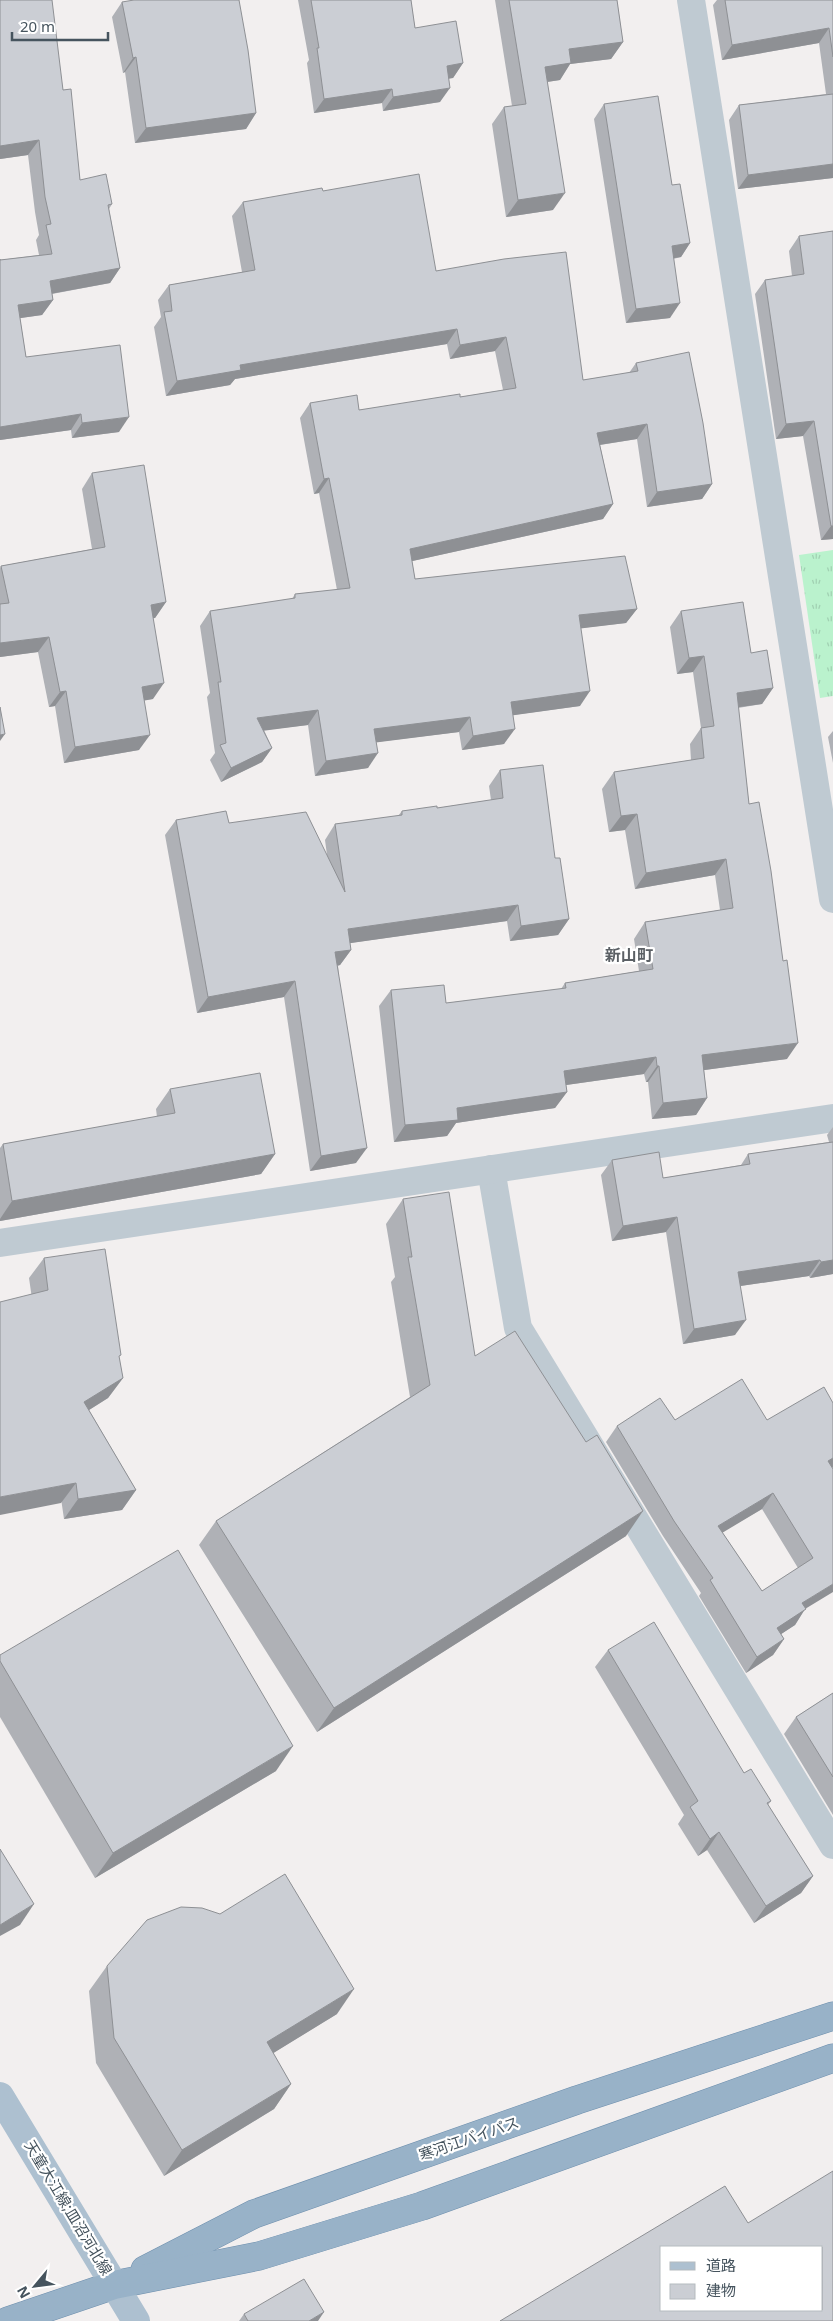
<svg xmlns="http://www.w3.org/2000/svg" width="833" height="2321" viewBox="0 0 833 2321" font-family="'Noto Sans','Noto Sans JP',sans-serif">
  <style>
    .grass { fill: url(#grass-tufts) }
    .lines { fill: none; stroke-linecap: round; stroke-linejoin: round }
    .trunk-casing { stroke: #6e8fad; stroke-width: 29 }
    .minor { stroke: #bfcad2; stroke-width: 28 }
    .primary { stroke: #adc0d0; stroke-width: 28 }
    .trunk { stroke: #98b2c8; stroke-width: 28 }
    .wall { fill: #afb1b6; fill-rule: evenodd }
    .shaded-wall { fill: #8e9094 }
    .building { fill: #cbced4; stroke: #8e9094; fill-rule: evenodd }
    .labels { text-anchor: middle; stroke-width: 4.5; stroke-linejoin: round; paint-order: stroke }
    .street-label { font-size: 15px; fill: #46545e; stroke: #fff }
    .neighbourhood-label { font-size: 16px; font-weight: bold; fill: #5b6065; stroke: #fff }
  </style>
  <defs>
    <pattern id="grass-tufts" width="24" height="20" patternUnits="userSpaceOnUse" patternTransform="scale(1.25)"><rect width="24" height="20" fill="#baf2cd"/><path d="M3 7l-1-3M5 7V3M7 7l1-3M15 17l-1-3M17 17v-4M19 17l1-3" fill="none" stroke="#a1d1b2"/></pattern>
  </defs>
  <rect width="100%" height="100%" fill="#f2efef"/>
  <path class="grass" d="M833,550v146l-13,2 -21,-143z"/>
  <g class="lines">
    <defs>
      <g id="trunk">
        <path d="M145,2270l109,-56 323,-114 256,-84"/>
        <path d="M8,2321l106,-36 145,-29 163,-50 411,-148"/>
      </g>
    </defs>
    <use href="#trunk" class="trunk-casing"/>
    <g class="minor">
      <path d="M691,0l142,899"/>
      <path d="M491,1169l27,159 315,517"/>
      <path d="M0,1243l833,-125"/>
    </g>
    <path class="primary" d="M0,2096l136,225"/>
    <use href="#trunk" class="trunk"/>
  </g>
  <g class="wall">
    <path d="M0,0l63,90 17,90 32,24 -3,5 11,59 -10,15 -58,11 1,6 -11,15 -22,3 6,39 93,75 -47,6 -1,-8 -71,10v-180l39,-5 -3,-15 3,-5 -4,-23 -7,-57 -28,4z"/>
    <path d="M298,0h113l4,28 48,35 -10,15h-5l-8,24 -57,9 -1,-8 -68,10 -7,-50 2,-3z"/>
    <path d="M495,0h122l6,42 -12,17 -41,5 -10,16 -13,2 6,128 -47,7 -14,-93 12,-17 8,-1z"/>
    <path d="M717,0h116v178l-95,11 -9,-69 10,-15 87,-11 -7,-51 -97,17 -9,-55z"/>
    <path d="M122,2l134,111 -10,16 -111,14 -10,-71 -2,1 -11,-56z"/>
    <path d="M604,104l68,81 18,58 -9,14 -8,2 -3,59 -44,5 -32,-204z"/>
    <path d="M323,191l113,80 147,109 46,-7 7,-10 76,121 -10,15 -55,8 -10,-68 -37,6 13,59 -10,15 -191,42 3,18 222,30 -11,14 -45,5 -1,78 -67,9 -9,29 -42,6 -3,-18 -83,10 -8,26 -53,8 -7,-51 -44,5 8,18 -10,14 -41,20 -11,-22 5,-7 -8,-56 3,-4 -10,-67 10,-15 82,-12 3,-5 42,-4 -18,-97 -5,1 -14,-76 10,-15 49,7 101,-13 43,-7 -8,-39 -45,8 -3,-15 -212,35 -5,6 -64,11 -12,-69 7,-10 -3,-17 11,-15 73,-13 -10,-56 11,-14z"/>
    <path d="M833,231v308l-12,1 -18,-104 -27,3 -21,-145 10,-14 27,-4 -3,-25 10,-15z"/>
    <path d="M92,473l74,129 -11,16h-2v81l-9,1 -5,50 -75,13 -9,-57 -6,1 -11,-55 -38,5v-89l1,-2 91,-17 -10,-60z"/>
    <path d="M681,611l70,42 22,35 -11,16 -24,4 11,96 38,255 -83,11 3,28 -11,17 -44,4 -4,-37h-2l-2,-8 -78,11 1,7 -12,16 -99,15 -9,13 -53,6 -15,-136 12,-16 55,13 115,-14 4,-6 74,-12 -5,-32 11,-17 75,-12 -5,-35 -80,14 -10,-59 -16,2 -7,-43 12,-17 77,-12 -1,-16 11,-16 -8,-56 -16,2 -7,-47z"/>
    <path d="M833,731v32l-5,-26z"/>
    <path d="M500,770l55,88 14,61 -11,16 -48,6 -3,-20 -157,22 1,7 -11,15 -2,1 18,197 -46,8 -26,-174 -87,16 -32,-178 11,-15 53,3 98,32 -2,-15 10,-16 63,-8 4,-5 35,-3 54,-8 -2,-14z"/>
    <path d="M170,1089l105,65 -14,20 -261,47v-73l3,-4 154,-27 -1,-8z"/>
    <path d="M833,1127v147l-23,4 -1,-2 -69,10 -5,49 -52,9 -17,-112 -54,9 -11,-66 11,-15 51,18 78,-13 7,-11 81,-12 -2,-7z"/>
    <path d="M403,1199l72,157 151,180 -309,196 -118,-187 17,-24 194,-124 -19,-115 4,-5 -9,-53z"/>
    <path d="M44,1258l75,100 4,20 -15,20 -19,12 47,80 -14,20 -58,9 -35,-241z"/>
    <path d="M833,1403v64l-28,142 -10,16 -14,9 3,5 -11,16 -27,18 -47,-77 2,-3 -38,-57 -57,-94 11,-16 58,-6h92zM762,1509l36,59 -36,23 -40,-59z"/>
    <path d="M608,1650l136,123 27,28 -3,4 45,71 -12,17 -47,30 -47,-73 -9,6 -20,-32 6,-9 -89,-148z"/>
    <path d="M0,1655l276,116 -181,107 -95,-161z"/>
    <path d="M833,1693v122l-49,-81 12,-17z"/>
    <path d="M107,1966l230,48 -64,39 18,31 -17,25 -110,67 -68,-113 -7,-72z"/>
    <path d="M244,2314l74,7h-79z"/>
  </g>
  <g class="shaded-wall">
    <path d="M829,28l-10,15 -97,17 10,-15z"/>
    <path d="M623,42l-12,17 -41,5 -10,16 -27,4 12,-17 24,-18z"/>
    <path d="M136,57l-11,15 -2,1 10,-15z"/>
    <path d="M463,63l-10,15 -16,3 10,-15z"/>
    <path d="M450,88l-10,14 -57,9 10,-14z"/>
    <path d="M392,89l-10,14 -68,10 10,-14z"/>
    <path d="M256,113l-10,16 -111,14 11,-15z"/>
    <path d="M39,140l-11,15 -28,4v-13z"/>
    <path d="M833,164v14l-95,11 10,-14z"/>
    <path d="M565,193l-12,17 -47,7 12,-17z"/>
    <path d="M690,243l-9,14 -19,3 10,-14z"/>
    <path d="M120,268l-10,15 -71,13 11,-15z"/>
    <path d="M53,300l-11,15 -35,5 11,-15z"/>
    <path d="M680,303l-10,15 -44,5 10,-14z"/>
    <path d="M457,329l-10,15 -212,35 -5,6 -64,11 11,-15 63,-16z"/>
    <path d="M506,337l-11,14 -45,8 10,-14z"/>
    <path d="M81,414l-10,16 -71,10v-13z"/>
    <path d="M129,417l-10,15 -47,6 10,-15z"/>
    <path d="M814,421l-11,15 -27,3 10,-15z"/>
    <path d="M647,424l-10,15 -51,8 11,-14z"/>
    <path d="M329,478l-10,15 -5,1 10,-15z"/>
    <path d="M712,484l-10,15 -55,8 10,-15z"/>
    <path d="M613,504l-10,15 -204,45 11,-15z"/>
    <path d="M831,526h2v13l-12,1z"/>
    <path d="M166,602l-11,16 -15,2 11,-15z"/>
    <path d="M637,609l-11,14 -58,7 11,-15z"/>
    <path d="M49,637l-11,15 -38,5v-14z"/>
    <path d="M704,656l-11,16 -16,2 12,-16z"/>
    <path d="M164,683l-11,16 -22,4 11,-16z"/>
    <path d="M773,688l-11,16 -37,5 12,-16z"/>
    <path d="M66,691l-11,15 -6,1 11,-15z"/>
    <path d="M590,691l-10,15 -80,11 11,-15z"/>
    <path d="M318,710l-10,15 -61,8 10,-15z"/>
    <path d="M470,717l-11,15 -95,12 10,-15z"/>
    <path d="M515,729l-11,15 -42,6 11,-14z"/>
    <path d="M5,734l-5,7v-6z"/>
    <path d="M150,735l-11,15 -75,13 11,-16z"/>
    <path d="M272,748l-10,14 -41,20 10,-14z"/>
    <path d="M378,753l-10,15 -53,8 11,-15z"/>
    <path d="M637,814l-12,16 -16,2 12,-16z"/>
    <path d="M726,859l-11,16 -80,14 11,-16z"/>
    <path d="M518,905l-11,16 -170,24 11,-16z"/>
    <path d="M569,919l-11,16 -48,6 11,-15z"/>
    <path d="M351,950l-11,15 -16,2 11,-15z"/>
    <path d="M295,981l-11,16 -87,16 11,-16z"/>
    <path d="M798,1043l-11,16 -97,13 12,-17z"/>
    <path d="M656,1057l-12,17 -92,13 12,-16z"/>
    <path d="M657,1066h2l-11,16h-2z"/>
    <path d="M567,1092l-12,16 -99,15 -9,13 -53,6 11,-17 52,-17z"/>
    <path d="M707,1098l-11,17 -44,4 11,-16z"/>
    <path d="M367,1148l-11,15 -46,8 11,-15z"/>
    <path d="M275,1154l-14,20 -261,47v-2l12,-18z"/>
    <path d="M677,1217l-11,15 -54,9 11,-15z"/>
    <path d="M820,1260l-11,16 -82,12 11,-16z"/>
    <path d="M833,1260v14l-23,4 11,-16z"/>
    <path d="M746,1320l-11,15 -52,9 11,-15z"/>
    <path d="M123,1378l-15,20 -38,24 14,-20z"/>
    <path d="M833,1458v9l-16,9 11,-15z"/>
    <path d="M76,1483l-15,20 -61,12v-18z"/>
    <path d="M136,1490l-14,20 -58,9 14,-20z"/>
    <path d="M773,1493l-11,16 -55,33 11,-16z"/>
    <path d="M643,1511l-17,25 -309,196 17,-24z"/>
    <path d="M833,1584v8l-28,17 -10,16 -29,19 11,-16 25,-25z"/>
    <path d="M784,1639l-11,16 -27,18 11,-16z"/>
    <path d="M293,1746l-17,25 -181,107 18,-25z"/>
    <path d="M719,1832l-12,18 -9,6 12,-17z"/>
    <path d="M813,1876l-12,17 -47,30 12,-17z"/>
    <path d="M34,1904l-14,21 -20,11v-11z"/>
    <path d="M354,1989l-17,25 -88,54 18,-26z"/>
    <path d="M291,2084l-17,25 -110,67 18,-26z"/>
    <path d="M324,2312l-6,9h-9z"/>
  </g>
  <g class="building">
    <path d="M0,0h52l11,90 8,-1 9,91 26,-6 6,30 -4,1 12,63 -70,13 3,19 -35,5 8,52 94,-12 9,72 -47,6 -1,-9 -81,13v-168v1l52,-6 -6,-29 5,-1 -6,-27 -6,-57 -39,6z"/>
    <path d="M134,0h105l9,50 8,63 -110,15 -10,-71 -3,1 -11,-56z"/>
    <path d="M311,0h100l4,28 41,-7 7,42 -16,3 3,22 -57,9 -1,-8 -68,10 -7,-51h2z"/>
    <path d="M509,0h108l6,42 -54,7 2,14 -26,4 20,126 -47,7 -14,-93 22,-3z"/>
    <path d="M725,0h108v57l-4,-29 -97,17z"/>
    <path d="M833,94v70l-85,11 -9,-70z"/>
    <path d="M658,96l14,89 8,-1 10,59 -18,3 8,57 -44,6 -32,-205z"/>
    <path d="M419,174l17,97 68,-12 62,-7 17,128 55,-9 -2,-8 53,-11 14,71 9,61 -55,8 -10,-68 -50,9 16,71 -203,45 5,30 210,-23 12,53 -58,6 11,76 -79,11 4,27 -42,7 -3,-19 -96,12 4,24 -52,8 -8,-51 -61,8 15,30 -41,20 -11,-23 6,-2 -8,-61h3l-11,-71 85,-13v-4l55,-6 -21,-110 -5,1 -14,-76 47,-8 2,15 101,-16v3l56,-9 -10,-51 -46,8 -3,-16 -217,36 1,5 -64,11 -13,-69 8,-1 -3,-26 86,-15 -12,-68 79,-14 1,3z"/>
    <path d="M833,231v295h-2l-17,-105 -28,3 -21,-144 39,-6 -5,-38z"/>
    <path d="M144,465l22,137 -15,3 13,78 -22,4 8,48 -75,12 -9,-56 -6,1 -11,-55 -49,6v-39l9,-1 -8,-37 104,-19 -13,-74z"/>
    <path d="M743,602l8,51 16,-3 6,38 -36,5 12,111 10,-2 12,69 12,90 4,-1 11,83 -96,12 5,43 -44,5 -4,-37h-2l-1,-9 -92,14 3,21 -110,16 1,12 -53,5 -14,-135 53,-5 2,18 120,-15 -1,-5 88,-14 -8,-47 88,-14 -7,-49 -80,14 -9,-59 -16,2 -7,-44 90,-14 -3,-30 13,-2 -10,-70 -15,2 -8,-47z"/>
    <path d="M0,707l5,27 -5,1z"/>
    <path d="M543,765l12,93h5l9,61 -48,7 -3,-21 -170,24 3,21 -16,2 32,196 -46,8 -26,-175 -87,16 -32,-177 50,-9 3,12 77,-11 39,80 -10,-68 67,-9v-4l35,-5v2l66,-10 -3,-28z"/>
    <path d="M260,1073l15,81 -263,47 -9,-57 172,-31 -5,-24z"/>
    <path d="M833,1142v118l-12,2 -1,-2 -82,12 8,48 -52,9 -17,-112 -54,9 -11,-66 47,-8 4,26 87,-14 -2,-10z"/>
    <path d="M449,1192l26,164 40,-25 71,111 11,-7 46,76 -309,197 -118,-187 214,-136 -22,-128h4l-9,-58z"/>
    <path d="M105,1249l16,106 -2,1 4,22 -39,24 52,88 -58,9 -2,-16 -76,14v-195l48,-12 -4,-32z"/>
    <path d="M742,1379l25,41 57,-33 9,16v55l-5,3 5,8v115l-31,19 4,6 -29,19 7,11 -27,18 -47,-77 3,-2 -39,-57 -57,-95 43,-28 15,22zM773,1493l40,65 -51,33 -44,-65z"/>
    <path d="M178,1550l115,196 -180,107 -113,-192v-6z"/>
    <path d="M654,1622l90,151 7,-4 20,32 -4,2 46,73 -47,30 -47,-74 -9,7 -20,-32 8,-6 -90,-151z"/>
    <path d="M833,1693v84l-37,-60z"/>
    <path d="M0,1849l34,55 -34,21z"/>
    <path d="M285,1874l69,115 -87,53 24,42 -109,66 -68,-112 -7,-72 40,-46 34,-13 21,1 18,6z"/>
    <path d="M833,2171v150h-333l225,-135 23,37zM662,2247h160v63h-160z"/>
    <path d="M304,2279l20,33 -15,9h-61l-4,-7z"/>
  </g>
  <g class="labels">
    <g class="street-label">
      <text transform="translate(469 2139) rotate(-19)" y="5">寒河江バイパス</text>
      <text transform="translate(68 2208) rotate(59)" y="5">天童大江線;皿沼河北線</text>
    </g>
    <g class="neighbourhood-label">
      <text x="629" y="961">新山町</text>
    </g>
  </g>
  <rect x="660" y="2246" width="162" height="65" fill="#ffffff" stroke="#b5bbbf"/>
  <rect x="670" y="2262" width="25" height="8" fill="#adc0d0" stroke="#b5bbbf"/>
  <text x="706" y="2271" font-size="15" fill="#46545e">道路</text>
  <rect x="670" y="2284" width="25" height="15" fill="#cbced4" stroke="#b5bbbf"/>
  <text x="706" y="2296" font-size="15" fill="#46545e">建物</text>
  <g transform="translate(35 2286) rotate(241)" stroke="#ffffff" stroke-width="4" paint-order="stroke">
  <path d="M0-4L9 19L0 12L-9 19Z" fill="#46545e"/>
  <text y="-8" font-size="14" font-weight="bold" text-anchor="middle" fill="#46545e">N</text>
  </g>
  <path d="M12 32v8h96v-8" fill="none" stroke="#46545e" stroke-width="2.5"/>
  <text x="20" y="32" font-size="15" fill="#46545e" stroke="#ffffff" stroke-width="4" paint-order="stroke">20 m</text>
</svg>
